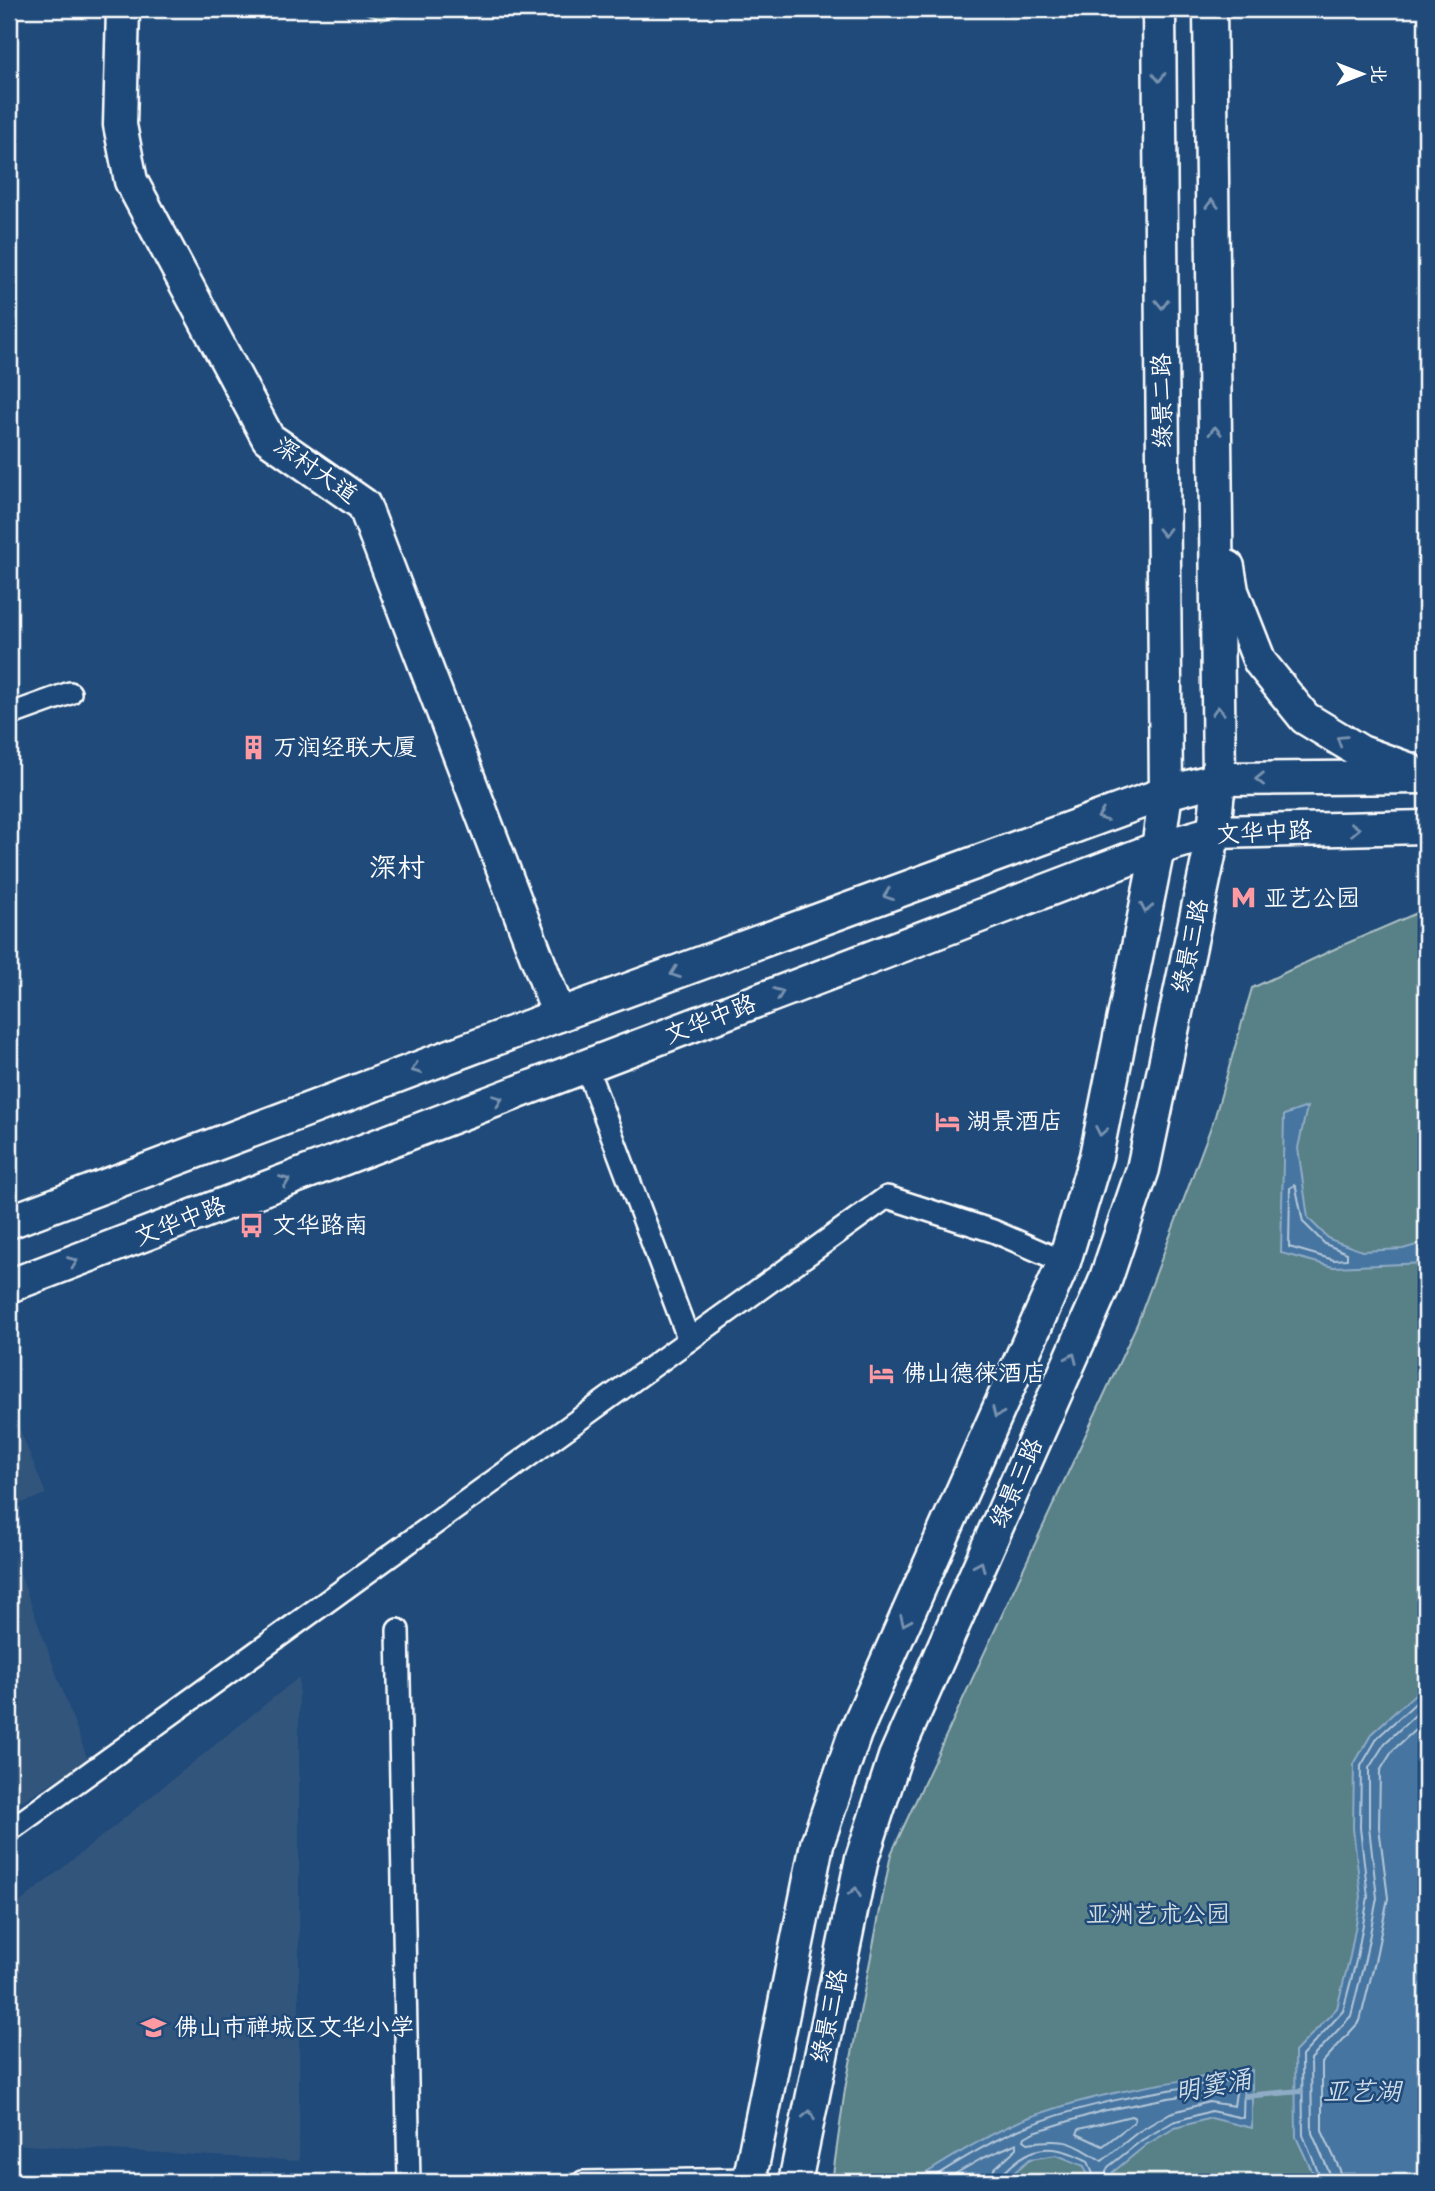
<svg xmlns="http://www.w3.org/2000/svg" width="1435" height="2191" viewBox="0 0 1435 2191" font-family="'Gochi Hand','LXGW WenKai TC',sans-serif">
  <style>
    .built { fill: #32547b }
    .green { fill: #588087; stroke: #acc0c3; stroke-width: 2 }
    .water { fill: #4574a0; stroke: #8facc6; stroke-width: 2 }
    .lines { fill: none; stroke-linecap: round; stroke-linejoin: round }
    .shore { stroke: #b5c7d9; stroke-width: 2 }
    .stream { stroke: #8facc6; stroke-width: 6 }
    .street-casing { stroke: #fff; stroke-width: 26 }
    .secondary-casing { stroke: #fff; stroke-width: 37 }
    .street { stroke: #1f4a7a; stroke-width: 21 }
    .secondary { stroke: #1f4a7a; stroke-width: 32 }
    .oneway { stroke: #7992af }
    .labels { text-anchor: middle; stroke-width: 5; stroke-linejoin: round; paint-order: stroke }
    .street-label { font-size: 24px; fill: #fff; stroke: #1f4a7a }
    .poi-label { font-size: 24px; fill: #fff; stroke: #1f4a7a; text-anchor: start }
    .park-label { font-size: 24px; fill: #d5dfe1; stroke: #1f4a7a }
    .water-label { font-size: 26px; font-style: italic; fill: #d0dce7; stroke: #1f4a7a }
    .quarter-label { font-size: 28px; fill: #fff; stroke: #1f4a7a }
  </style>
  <rect width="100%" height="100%" fill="#1f4a7a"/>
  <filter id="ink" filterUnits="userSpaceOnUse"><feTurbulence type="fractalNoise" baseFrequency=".0143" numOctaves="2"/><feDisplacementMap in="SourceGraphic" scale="14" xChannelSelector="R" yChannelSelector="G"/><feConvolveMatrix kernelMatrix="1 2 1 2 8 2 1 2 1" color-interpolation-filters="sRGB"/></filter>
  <g filter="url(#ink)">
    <g class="built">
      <path d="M9,1403l37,91 -37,14z"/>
      <path d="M9,1544l79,216 -79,49z"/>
      <path d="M299,1677v484l-290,-17v-233z"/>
    </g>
    <g class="green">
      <path d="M356,9h70l-44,11z"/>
      <path d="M1426,909v1273h-594l13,-93 46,-235 246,-530 78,-208 37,-128 91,-43z"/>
    </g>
    <g class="water">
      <path d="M1307,1107l-9,41 10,70 21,21 33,12 41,-2 23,-7v21l-93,4 -52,-14 3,-138z"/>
      <path d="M1426,1667v515h-109l-21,-45 -1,-85 42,-44 13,-52 11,-59 -8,-69 1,-64 18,-31 43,-39z"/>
      <path d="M1252,2070v58l-41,-10 -36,10 -29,17 -33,27 -1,10h-21l-7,-16 -27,-11 -27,4 -27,23h-91c37,-23 77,-49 118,-65 71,-26 146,-36 222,-47z"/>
    </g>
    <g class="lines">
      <g class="shore">
        <path d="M1294,1185l2,3 7,34 22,22 22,9v6l-13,1 -45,-13 1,-59z"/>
        <path d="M1232,2089l4,3 -2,14 -25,-4 -39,11 -32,19 -36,29c-31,-20 -36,-23 -74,-18l-4,-3 1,-3 9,-5 68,-21 66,-13z"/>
        <path d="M1131,2116l4,2 -1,4 -31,24 -26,-12 2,-5z"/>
        <path d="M925,2182c34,-21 70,-44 108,-58 67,-25 137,-35 208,-45l3,1 -1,38 -32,-7 -38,11 -31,18 -34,27 -2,5v10"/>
        <path d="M941,2182l40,-23 36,-16v5l-23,21 -3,13"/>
        <path d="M999,2182c1,-8 7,-11 13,-17 25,-23 47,-19 76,-4l8,21"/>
        <path d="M1322,2182l-19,-47 -1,-79 41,-45 14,-54 11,-60 -8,-69 1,-62 17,-29 42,-38 6,-12"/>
        <path d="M1331,2182l-1,-8 -18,-41 -1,-74 40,-43 14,-57 12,-61 -8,-71v-59l16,-25 41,-38"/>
        <path d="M1342,2182l-2,-12 -18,-39v-68l38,-42 15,-60 13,-63 -9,-71 1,-56 13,-21 33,-30"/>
      </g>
      <path class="stream" d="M1245,2096l56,-5"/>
      <defs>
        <g id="street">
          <path d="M9,715l61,-22"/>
          <path d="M586,1066l103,274"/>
          <path d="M398,1630l11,552"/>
          <path d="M9,1831l878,-634 106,34 71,31"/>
          <path d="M583,2182l167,-3"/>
        </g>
        <g id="secondary">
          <path d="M123,9l-3,116 11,56 137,257 96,67 195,510"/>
          <path d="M1228,567l4,24 28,71 45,56 56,34 47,17"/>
          <path d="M9,1222l550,-207 607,-222 53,-14 207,-2"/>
          <path d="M9,1286l1149,-438 56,-16 212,-5"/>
          <path d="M749,2182l68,-338 38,-111 209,-471 32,-106 62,-308 8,-55 -7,-784"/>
          <path d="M795,2182l67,-324 33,-101 209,-473 39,-115 71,-337 5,-53 -9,-770"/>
        </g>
      </defs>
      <use href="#street" class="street-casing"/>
      <use href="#secondary" class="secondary-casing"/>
      <use href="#street" class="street"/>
      <use href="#secondary" class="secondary"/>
    </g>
    <defs><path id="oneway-chevron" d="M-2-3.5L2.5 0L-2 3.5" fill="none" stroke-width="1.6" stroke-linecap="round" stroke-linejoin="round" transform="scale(1.75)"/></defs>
    <g class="oneway">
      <use href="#oneway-chevron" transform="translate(1159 77) rotate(89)"/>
      <use href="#oneway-chevron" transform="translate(1212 204) rotate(-91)"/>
      <use href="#oneway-chevron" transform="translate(1162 304) rotate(89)"/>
      <use href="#oneway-chevron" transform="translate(1215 431) rotate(-91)"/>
      <use href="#oneway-chevron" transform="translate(1164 532) rotate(89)"/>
      <use href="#oneway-chevron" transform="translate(1218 711) rotate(-91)"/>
      <use href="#oneway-chevron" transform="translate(1341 740) rotate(-148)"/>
      <use href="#oneway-chevron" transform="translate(1260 779) rotate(179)"/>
      <use href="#oneway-chevron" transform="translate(1102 816) rotate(160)"/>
      <use href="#oneway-chevron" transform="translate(1355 829) rotate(-1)"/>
      <use href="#oneway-chevron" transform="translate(888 895) rotate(160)"/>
      <use href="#oneway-chevron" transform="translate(1146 908) rotate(101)"/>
      <use href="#oneway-chevron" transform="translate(675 973) rotate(160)"/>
      <use href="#oneway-chevron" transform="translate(779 993) rotate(-21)"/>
      <use href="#oneway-chevron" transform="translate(416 1069) rotate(159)"/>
      <use href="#oneway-chevron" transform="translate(498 1100) rotate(-21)"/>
      <use href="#oneway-chevron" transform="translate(1101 1131) rotate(101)"/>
      <use href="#oneway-chevron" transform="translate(285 1181) rotate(-21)"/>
      <use href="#oneway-chevron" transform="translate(73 1262) rotate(-21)"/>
      <use href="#oneway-chevron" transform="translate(1072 1358) rotate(-66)"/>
      <use href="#oneway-chevron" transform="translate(997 1413) rotate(114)"/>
      <use href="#oneway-chevron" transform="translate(980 1566) rotate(-66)"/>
      <use href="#oneway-chevron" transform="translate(905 1621) rotate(114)"/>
      <use href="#oneway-chevron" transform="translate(855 1892) rotate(-78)"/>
      <use href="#oneway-chevron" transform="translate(809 2115) rotate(-78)"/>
    </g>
  </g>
  <defs>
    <symbol id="building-bare" viewBox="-9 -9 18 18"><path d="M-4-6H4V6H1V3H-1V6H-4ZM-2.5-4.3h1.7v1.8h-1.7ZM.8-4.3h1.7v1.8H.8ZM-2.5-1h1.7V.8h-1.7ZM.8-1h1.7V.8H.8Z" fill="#ff9aa2" stroke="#1f4a7a" stroke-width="2.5" paint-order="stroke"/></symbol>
    <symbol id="metro-bare" viewBox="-9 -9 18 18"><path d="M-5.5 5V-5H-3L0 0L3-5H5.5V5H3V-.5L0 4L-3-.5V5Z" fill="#ff9aa2" stroke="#1f4a7a" stroke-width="2.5" paint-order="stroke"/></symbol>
    <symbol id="hotel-bare" viewBox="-9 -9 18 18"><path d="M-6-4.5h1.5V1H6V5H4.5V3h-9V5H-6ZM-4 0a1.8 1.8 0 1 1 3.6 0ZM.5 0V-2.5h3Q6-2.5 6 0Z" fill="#ff9aa2" stroke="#1f4a7a" stroke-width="2.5" paint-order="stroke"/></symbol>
    <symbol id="bus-bare" viewBox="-9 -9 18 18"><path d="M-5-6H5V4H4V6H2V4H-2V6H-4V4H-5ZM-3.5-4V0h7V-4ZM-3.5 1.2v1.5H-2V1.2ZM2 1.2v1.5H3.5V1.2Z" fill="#ff9aa2" stroke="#1f4a7a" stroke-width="2.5" paint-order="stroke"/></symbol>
    <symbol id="school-bare" viewBox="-9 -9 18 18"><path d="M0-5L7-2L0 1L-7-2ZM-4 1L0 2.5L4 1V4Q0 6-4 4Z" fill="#ff9aa2" stroke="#1f4a7a" stroke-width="2.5" paint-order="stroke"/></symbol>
  </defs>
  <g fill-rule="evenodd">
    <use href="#building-bare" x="236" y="730" width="35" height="35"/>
    <use href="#metro-bare" x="1226" y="880" width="35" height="35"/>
    <use href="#hotel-bare" x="930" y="1104" width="35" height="35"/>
    <use href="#bus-bare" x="234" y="1208" width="35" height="35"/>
    <use href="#hotel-bare" x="864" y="1356" width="35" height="35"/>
    <use href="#school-bare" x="136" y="2010" width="35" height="35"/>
  </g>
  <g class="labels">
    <g class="street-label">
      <text transform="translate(1162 401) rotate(-91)" y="8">绿景二路</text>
      <text transform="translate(316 470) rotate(35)" y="8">深村大道</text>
      <text transform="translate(1264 832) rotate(-3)" y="8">文华中路</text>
      <text transform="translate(1190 946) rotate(-78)" y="8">绿景三路</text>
      <text transform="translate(710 1019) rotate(-21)" y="8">文华中路</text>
      <text transform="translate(180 1221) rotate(-21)" y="8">文华中路</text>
      <text transform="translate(1016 1483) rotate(-66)" y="8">绿景三路</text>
      <text transform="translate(829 2016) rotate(-78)" y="8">绿景三路</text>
    </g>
    <g class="poi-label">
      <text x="273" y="755">万润经联大厦</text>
      <text x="1264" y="906">亚艺公园</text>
      <text x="967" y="1129">湖景酒店</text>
      <text x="272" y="1233">文华路南</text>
      <text x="902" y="1381">佛山德徕酒店</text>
      <text x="174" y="2035">佛山市禅城区文华小学</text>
    </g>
    <g class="park-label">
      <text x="1158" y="1922">亚洲艺术公园</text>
    </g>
    <g class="water-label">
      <text transform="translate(1213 2085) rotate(-10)" y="9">明窦涌</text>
      <text x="1362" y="2100">亚艺湖</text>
    </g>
    <g class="quarter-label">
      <text x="397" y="877">深村</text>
    </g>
  </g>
  <rect width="1435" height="2191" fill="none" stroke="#1f4a7a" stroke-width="35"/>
  <rect x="18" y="18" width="1400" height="2156" fill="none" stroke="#fff" stroke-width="2.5" filter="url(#ink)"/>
  <g transform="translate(1362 74) rotate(90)" stroke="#1f4a7a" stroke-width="5" paint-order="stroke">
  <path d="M0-5L12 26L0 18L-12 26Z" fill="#ffffff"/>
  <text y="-10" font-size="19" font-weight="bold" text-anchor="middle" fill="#ffffff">北</text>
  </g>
</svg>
